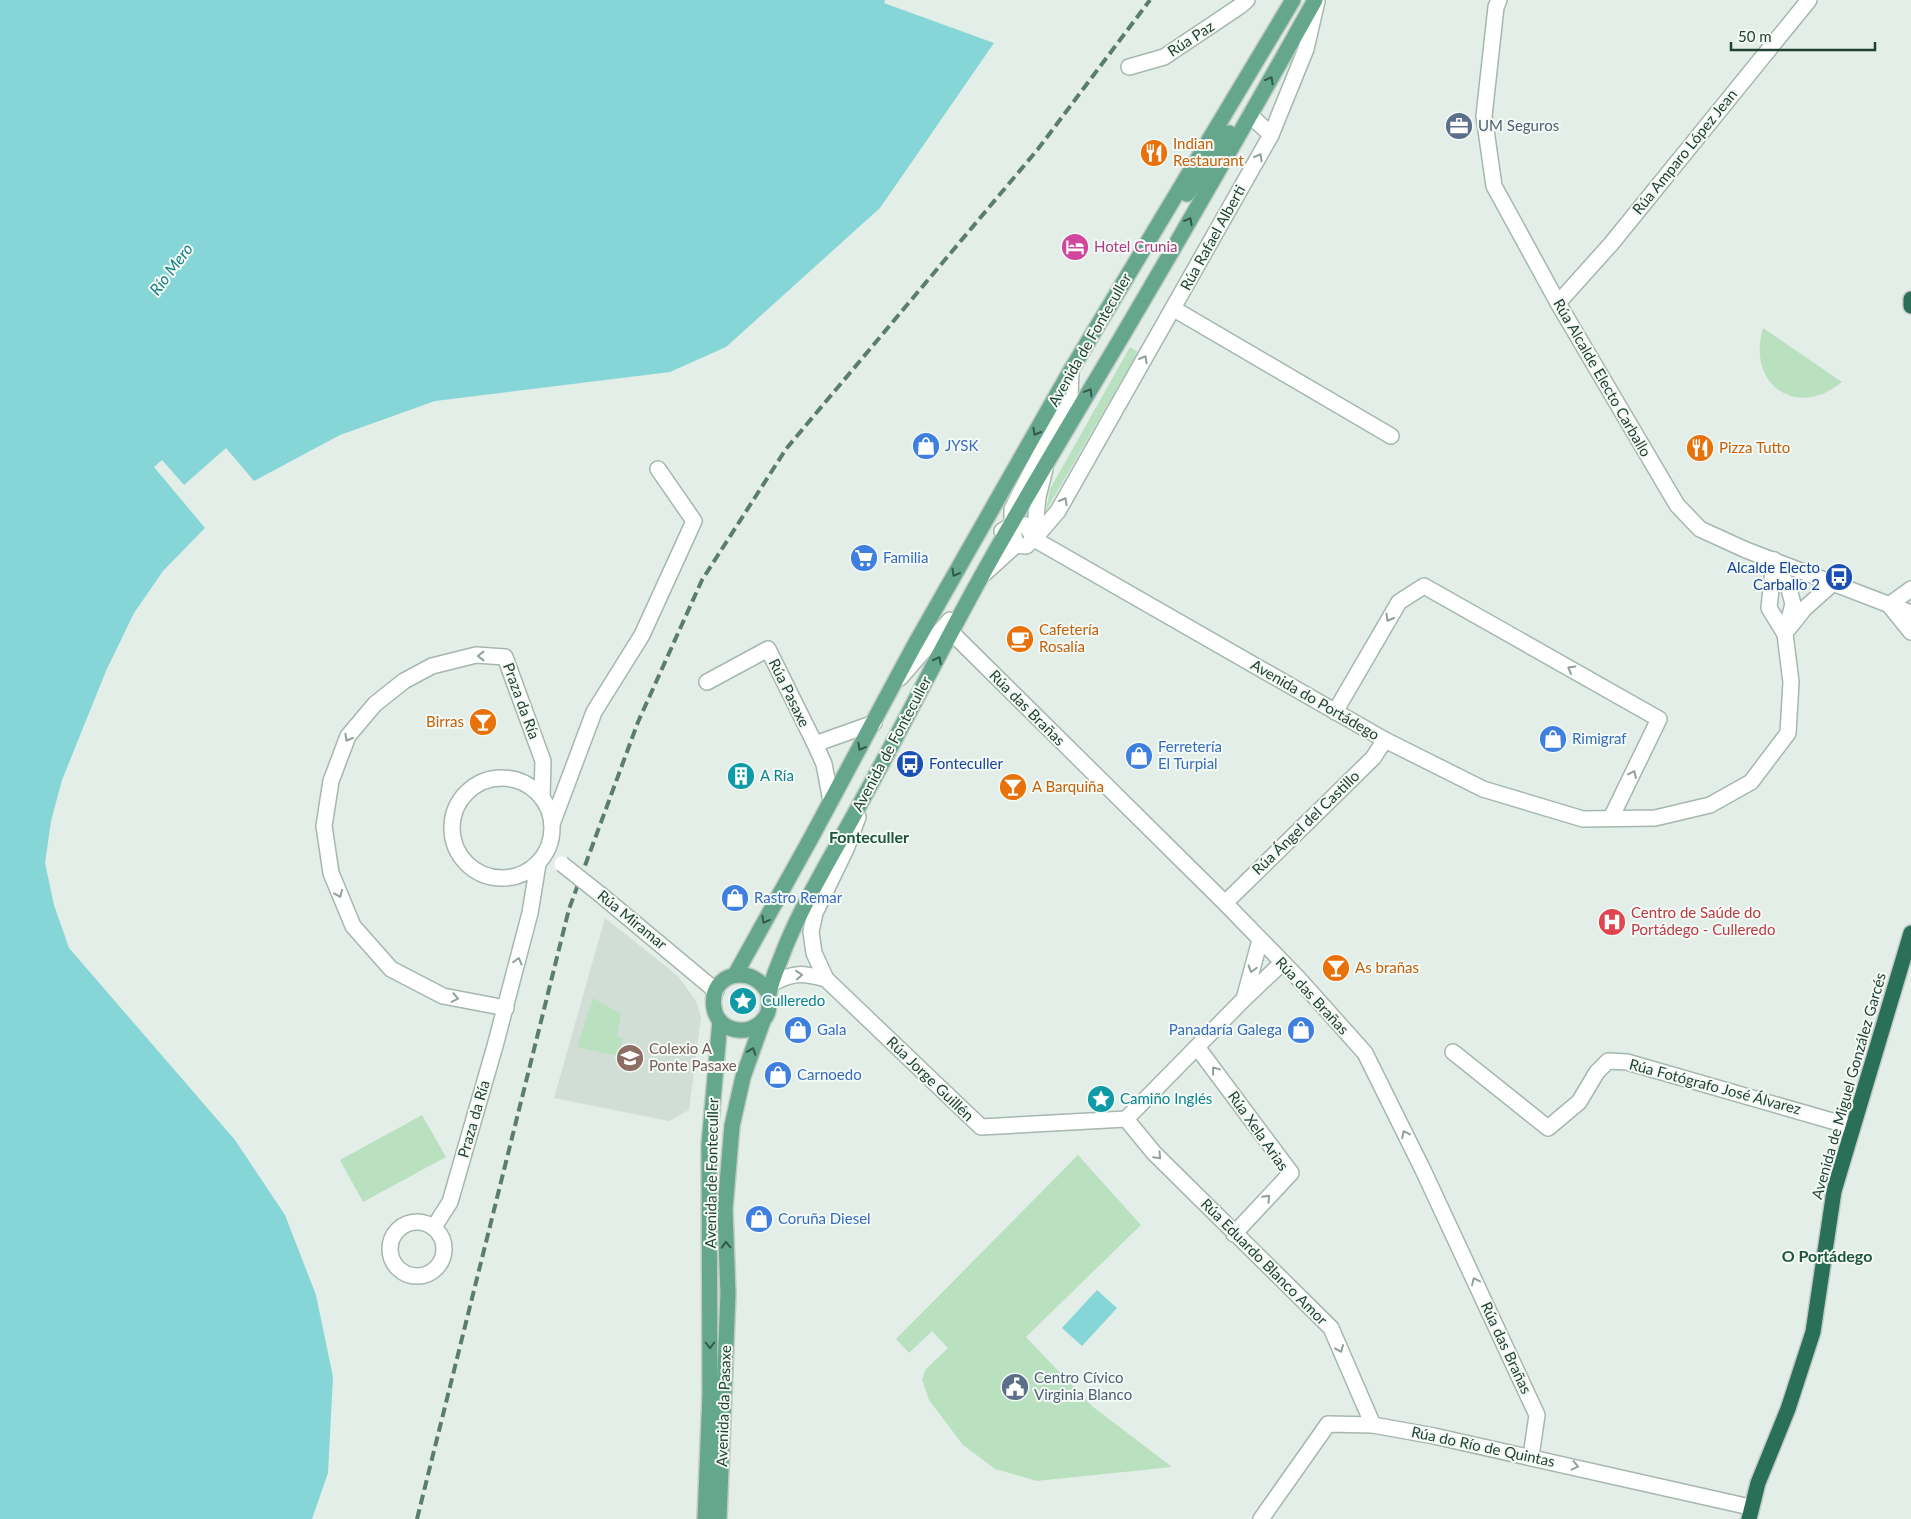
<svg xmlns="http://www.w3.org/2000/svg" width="1911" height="1519" viewBox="0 0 1911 1519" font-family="Lato,sans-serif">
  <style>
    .built { fill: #d1ded6 }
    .green { fill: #bae1bf }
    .water { fill: #87d6d7 }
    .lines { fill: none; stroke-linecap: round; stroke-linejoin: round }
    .minor-casing { stroke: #a5b7ae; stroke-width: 18 }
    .major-casing { stroke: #c1cac6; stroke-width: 18 }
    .highway-casing { stroke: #c1cac6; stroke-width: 18 }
    .minor { stroke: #fff; stroke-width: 15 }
    .major { stroke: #64a78d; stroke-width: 15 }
    .highway { stroke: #2a7058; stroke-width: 15 }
    .rail { stroke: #5b7d6f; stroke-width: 4; stroke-dasharray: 10 5; stroke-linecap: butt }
    .minor-bridge-casing { stroke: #a5b7ae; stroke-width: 18; stroke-linecap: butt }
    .minor-bridge { stroke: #fff; stroke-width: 15 }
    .oneway { stroke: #325a4a }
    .oneway2 { stroke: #90a09a }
    .labels { text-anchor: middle; stroke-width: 4; stroke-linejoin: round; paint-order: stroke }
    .street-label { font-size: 15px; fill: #214134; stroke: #f4faf6 }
    .service-label { font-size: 15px; fill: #4e5e75; stroke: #f4faf6; text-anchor: start }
    .food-label { font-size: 15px; fill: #c56008; stroke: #f4faf6; text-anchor: start }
    .hotel-label { font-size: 15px; fill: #b23c85; stroke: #f4faf6; text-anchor: start }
    .shop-label { font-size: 15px; fill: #366cbe; stroke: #f4faf6; text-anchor: start }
    .transit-label { font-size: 15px; fill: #164399; stroke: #f4faf6; text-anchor: end }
    .culture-label { font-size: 15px; fill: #0d838f; stroke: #f4faf6; text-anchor: start }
    .health-label { font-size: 15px; fill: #be3a42; stroke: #f4faf6; text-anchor: start }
    .education-label { font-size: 15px; fill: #785e54; stroke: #f4faf6; text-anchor: start }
    .water-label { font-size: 16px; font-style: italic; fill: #157f83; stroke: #f4faf6 }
    .neighbourhood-label { font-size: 16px; font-weight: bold; fill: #1b553f; stroke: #f4faf6 }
  </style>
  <rect width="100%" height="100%" fill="#e3eee8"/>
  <path class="built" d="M605,918l73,58 18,25 5,16 -12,93 -20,11 -115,-23z"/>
  <g class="green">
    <path d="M1763,328l79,54c-46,38 -96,2 -79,-54z"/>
    <path d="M1130,347l8,5 -92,159 4,-22z"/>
    <path d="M593,998l28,16 -4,22 6,3 -5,17 -41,-9z"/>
    <path d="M422,1115l24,42 -83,45 -23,-42z"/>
    <path d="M1078,1155l63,70 -115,112 66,69 80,61 -135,14 -42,-12 -32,-24 -34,-45 -7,-21 4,-10 22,-21 -16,-17 -23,22 -13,-14z"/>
  </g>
  <g class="water">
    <path d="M0,0h885l-1,3 110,40 -114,165 -154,139 -56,25 -235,29 -95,34 -86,46 -28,-33 -42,37 -22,-25 -8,7 51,61 -42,43 -29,42 -28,58 -44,109 -11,41 -6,42 9,42 15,43 166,192 50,75 31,80 17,82 -5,96 -16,46h-312z"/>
    <path d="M1097,1290l20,18 -35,38 -20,-18z"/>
  </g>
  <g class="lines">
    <defs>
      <g id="minor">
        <path d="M1499,0l-3,7 -12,109 10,70 64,117 119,202 23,24 46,21 165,63"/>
        <path d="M1129,67l35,-10 76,-51 7,-6"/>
        <path d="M1250,115l21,20"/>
        <path d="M1558,303l53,-59 198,-244"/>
        <path d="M1174,309l217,127"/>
        <path d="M1002,531l10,-6h14l8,14 -8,7 -10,-1 -4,-20v-16l58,-112 1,-27"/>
        <path d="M1034,539l351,201 98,49 100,30 72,-1 55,-13 41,-23 37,-49 3,-51 -6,-48 -16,-26 5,-48"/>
        <path d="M1034,539l24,-28 213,-376 35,-86 11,-48"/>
        <path d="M1034,539l4,-42 7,-28"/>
        <path d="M1774,560l15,29 4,15 -8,30"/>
        <path d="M985,573l31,-28"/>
        <path d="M1889,605l22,-16"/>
        <path d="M1890,606l21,26"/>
        <path d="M946,627l279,276 73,75 67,75 58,117 114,245 -6,41"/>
        <path d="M1789,628l15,-19 29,-26"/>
        <path d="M900,678l50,-58"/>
        <path d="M707,682l61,-33 47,95"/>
        <path d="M1335,712l64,-110 25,-16 235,133 -48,99"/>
        <circle cx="502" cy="828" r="50"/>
        <path d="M831,801l-7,-37 -9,-20 59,-21"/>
        <path d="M858,817l-12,32 -31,64 -4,19 3,21 12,26 155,148 145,-8 118,-120 38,-36"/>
        <path d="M552,824l42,-112 48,-77 52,-114 -36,-52"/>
        <path d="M601,895l115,96"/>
        <path d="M1225,903l148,-145 12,-18"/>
        <path d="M773,983c22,-11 29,-10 53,-4"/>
        <path d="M1244,999l16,-59"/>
        <path d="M506,1008l-63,-12 -52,-27 -38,-43 -22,-53 -7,-47 7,-45 17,-45 27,-32 29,-23 28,-15 44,-11 29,2 38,104 -1,36"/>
        <path d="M1197,1047l94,126 -57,61"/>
        <path d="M1453,1052l95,76 31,-26 18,-30 11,-11 19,1 226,65"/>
        <path d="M1126,1119l28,34 177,175 42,97"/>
        <circle cx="417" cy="1249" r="27"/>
        <path d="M434,1227l16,-25 45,-156 35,-133 8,-49"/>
        <path d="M1261,1519l67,-95 45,1 61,11 316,71"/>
      </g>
      <g id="major">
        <path d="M1187,194l42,-61"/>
        <path d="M735,975l76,-137 103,-192 157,-276 222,-370"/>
        <path d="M769,995c-15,-33 -61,-23 -55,13 4,24 36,30 50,11 7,-8 4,-16 5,-25 2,-14 10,-30 15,-44 16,-40 39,-79 60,-117 48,-85 90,-171 137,-256 45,-81 93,-160 140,-239 66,-112 131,-225 194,-338"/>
        <path d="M705,1519l5,-124 -1,-250 11,-124"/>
        <path d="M719,1519l9,-225 -3,-85 7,-83 11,-49 20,-56"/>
      </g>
      <g id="highway">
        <path d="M1911,299v7"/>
        <path d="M1749,1519l9,-36 30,-74 25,-77 21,-141 77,-258"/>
      </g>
    </defs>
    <use href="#minor" class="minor-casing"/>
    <use href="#major" class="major-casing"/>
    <use href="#highway" class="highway-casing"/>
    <use href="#minor" class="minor"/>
    <use href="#major" class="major"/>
    <use href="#highway" class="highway"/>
    <path class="rail" d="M417,1519l152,-610 69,-187 64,-142 84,-131 252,-300 112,-149"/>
    <defs>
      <path id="minor-bridge" d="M562,864l39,31"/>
    </defs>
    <use href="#minor-bridge" class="minor-bridge-casing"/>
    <use href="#minor-bridge" class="minor-bridge"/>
  </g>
  <defs><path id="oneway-chevron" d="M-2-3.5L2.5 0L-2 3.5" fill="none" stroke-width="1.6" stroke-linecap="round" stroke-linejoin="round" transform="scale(1.25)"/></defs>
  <g class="oneway">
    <use href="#oneway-chevron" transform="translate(1270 80) rotate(-61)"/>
    <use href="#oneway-chevron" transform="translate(1189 221) rotate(-60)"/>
    <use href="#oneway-chevron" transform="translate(1089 392) rotate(-59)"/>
    <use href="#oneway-chevron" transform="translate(1036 432) rotate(120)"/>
    <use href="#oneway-chevron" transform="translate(955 573) rotate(120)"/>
    <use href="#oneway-chevron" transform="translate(938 660) rotate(-63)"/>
    <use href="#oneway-chevron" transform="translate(861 747) rotate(119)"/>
    <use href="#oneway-chevron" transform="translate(765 920) rotate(119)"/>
    <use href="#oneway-chevron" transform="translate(752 1051) rotate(-71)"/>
    <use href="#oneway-chevron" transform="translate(726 1245) rotate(-92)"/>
    <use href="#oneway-chevron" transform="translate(710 1345) rotate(90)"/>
  </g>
  <g class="oneway2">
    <use href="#oneway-chevron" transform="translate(1259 157) rotate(-61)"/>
    <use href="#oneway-chevron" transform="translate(1144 359) rotate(-60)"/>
    <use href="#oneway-chevron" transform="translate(1064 501) rotate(-60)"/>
    <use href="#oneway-chevron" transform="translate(1389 618) rotate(120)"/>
    <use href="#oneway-chevron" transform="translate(481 656) rotate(180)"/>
    <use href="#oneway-chevron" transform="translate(1571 669) rotate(-150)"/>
    <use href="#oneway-chevron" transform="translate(348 738) rotate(119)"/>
    <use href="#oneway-chevron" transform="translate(1633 774) rotate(-65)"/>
    <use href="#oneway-chevron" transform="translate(339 894) rotate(67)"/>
    <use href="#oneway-chevron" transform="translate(518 961) rotate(-75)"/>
    <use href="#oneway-chevron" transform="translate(1252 969) rotate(106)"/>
    <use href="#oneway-chevron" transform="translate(799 975) rotate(-4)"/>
    <use href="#oneway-chevron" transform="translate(455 998) rotate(11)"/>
    <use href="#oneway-chevron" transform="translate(1215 1070) rotate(-127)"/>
    <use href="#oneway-chevron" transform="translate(1405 1134) rotate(-116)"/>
    <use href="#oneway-chevron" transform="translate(1158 1156) rotate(47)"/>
    <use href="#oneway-chevron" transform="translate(1267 1198) rotate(-47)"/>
    <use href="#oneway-chevron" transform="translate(1475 1281) rotate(-115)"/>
    <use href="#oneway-chevron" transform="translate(1340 1349) rotate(66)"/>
    <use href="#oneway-chevron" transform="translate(1575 1466) rotate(13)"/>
  </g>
  <defs>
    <symbol id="office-disc" viewBox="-11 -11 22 22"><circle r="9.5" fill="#5c6f8a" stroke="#f4faf6"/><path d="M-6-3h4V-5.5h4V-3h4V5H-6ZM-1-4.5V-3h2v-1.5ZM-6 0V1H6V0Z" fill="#fff"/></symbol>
    <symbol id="restaurant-disc" viewBox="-11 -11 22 22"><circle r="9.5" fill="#e8710a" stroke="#f4faf6"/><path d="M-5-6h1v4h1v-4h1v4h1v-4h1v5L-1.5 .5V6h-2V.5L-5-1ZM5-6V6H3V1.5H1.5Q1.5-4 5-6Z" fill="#fff"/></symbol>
    <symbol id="hotel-disc" viewBox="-11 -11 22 22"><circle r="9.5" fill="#d1479c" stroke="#f4faf6"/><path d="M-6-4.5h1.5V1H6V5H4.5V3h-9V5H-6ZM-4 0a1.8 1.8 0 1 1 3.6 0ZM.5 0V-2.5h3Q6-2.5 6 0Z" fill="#fff"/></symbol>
    <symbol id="shop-disc" viewBox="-11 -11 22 22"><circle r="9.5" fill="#3f7fe0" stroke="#f4faf6"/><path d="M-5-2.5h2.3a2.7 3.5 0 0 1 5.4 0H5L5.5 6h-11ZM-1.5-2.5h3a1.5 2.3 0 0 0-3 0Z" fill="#fff"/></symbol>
    <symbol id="supermarket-disc" viewBox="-11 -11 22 22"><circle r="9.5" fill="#3f7fe0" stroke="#f4faf6"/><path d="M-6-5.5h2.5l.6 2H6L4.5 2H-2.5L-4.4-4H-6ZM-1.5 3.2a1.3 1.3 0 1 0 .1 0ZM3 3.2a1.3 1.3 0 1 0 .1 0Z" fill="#fff"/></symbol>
    <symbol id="bus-disc" viewBox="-11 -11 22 22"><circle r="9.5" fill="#1a4fb4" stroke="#f4faf6"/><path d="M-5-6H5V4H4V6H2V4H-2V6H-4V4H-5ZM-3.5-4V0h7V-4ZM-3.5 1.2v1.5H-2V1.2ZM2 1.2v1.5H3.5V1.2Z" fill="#fff"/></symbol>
    <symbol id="cafe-disc" viewBox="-11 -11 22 22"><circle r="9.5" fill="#e8710a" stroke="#f4faf6"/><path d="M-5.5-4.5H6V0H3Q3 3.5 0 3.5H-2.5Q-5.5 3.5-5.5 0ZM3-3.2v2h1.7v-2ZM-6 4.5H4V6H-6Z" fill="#fff"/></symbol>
    <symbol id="bar-disc" viewBox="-11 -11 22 22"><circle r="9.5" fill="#e8710a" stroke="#f4faf6"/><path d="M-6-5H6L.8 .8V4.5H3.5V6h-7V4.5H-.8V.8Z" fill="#fff"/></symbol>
    <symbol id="building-disc" viewBox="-11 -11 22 22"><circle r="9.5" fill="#0f9aa8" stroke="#f4faf6"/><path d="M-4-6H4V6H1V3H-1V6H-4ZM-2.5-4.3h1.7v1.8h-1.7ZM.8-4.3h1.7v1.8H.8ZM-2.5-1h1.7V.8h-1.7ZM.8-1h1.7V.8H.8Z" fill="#fff"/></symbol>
    <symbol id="hospital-disc" viewBox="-11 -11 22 22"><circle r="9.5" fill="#e0444e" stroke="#f4faf6"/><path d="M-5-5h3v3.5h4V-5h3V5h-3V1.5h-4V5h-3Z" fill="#fff"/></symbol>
    <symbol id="sight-disc" viewBox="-11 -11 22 22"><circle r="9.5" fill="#0f9aa8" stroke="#f4faf6"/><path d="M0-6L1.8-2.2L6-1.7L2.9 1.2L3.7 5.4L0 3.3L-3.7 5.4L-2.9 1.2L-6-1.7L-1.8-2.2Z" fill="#fff"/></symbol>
    <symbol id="school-disc" viewBox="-11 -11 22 22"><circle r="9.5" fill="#8d6e63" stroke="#f4faf6"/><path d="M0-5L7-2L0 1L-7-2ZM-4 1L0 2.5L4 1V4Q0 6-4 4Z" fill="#fff"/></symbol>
    <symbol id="civic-disc" viewBox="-11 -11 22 22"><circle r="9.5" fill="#5c6f8a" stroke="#f4faf6"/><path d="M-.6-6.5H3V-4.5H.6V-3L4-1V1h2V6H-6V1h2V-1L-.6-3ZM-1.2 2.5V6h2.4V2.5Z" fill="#fff"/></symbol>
  </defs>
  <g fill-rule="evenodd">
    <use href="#office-disc" x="1443" y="110" width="32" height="32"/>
    <use href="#restaurant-disc" x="1138" y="137" width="32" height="32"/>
    <use href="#hotel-disc" x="1059" y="231" width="32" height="32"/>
    <use href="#shop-disc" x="910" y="430" width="32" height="32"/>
    <use href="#restaurant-disc" x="1684" y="432" width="32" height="32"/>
    <use href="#supermarket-disc" x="848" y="542" width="32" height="32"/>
    <use href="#bus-disc" x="1823" y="561" width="32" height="32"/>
    <use href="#cafe-disc" x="1004" y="623" width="32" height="32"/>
    <use href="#bar-disc" x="467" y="706" width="32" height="32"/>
    <use href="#shop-disc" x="1537" y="723" width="32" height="32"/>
    <use href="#shop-disc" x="1123" y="740" width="32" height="32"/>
    <use href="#bus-disc" x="894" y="748" width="32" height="32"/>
    <use href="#building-disc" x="725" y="760" width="32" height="32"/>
    <use href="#bar-disc" x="997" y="771" width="32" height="32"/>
    <use href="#shop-disc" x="719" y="882" width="32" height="32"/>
    <use href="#hospital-disc" x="1596" y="906" width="32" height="32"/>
    <use href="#bar-disc" x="1320" y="952" width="32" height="32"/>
    <use href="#sight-disc" x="727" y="985" width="32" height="32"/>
    <use href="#shop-disc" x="782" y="1014" width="32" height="32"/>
    <use href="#shop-disc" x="1285" y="1014" width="32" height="32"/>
    <use href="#school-disc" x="614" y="1042" width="32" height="32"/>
    <use href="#shop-disc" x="762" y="1059" width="32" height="32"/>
    <use href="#sight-disc" x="1085" y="1083" width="32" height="32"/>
    <use href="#shop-disc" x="743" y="1203" width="32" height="32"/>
    <use href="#civic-disc" x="999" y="1371" width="32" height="32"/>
  </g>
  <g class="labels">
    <g class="street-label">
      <text transform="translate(1191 39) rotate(-33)" y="5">Rúa Paz</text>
      <text transform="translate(1685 152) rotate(-51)" y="5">Rúa Amparo López Jean</text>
      <text transform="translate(1213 238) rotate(-61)" y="5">Rúa Rafael Alberti</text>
      <text transform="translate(1090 340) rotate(-60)" y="5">Avenida de Fonteculler</text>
      <text transform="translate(1602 378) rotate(60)" y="5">Rúa Alcalde Electo Carballo</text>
      <text transform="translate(789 693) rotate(64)" y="5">Rúa Pasaxe</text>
      <text transform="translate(1315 700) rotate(30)" y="5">Avenida do Portádego</text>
      <text transform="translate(521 701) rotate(70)" y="5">Praza da Ría</text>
      <text transform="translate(1027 708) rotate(45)" y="5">Rúa das Brañas</text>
      <text transform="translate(892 744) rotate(-62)" y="5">Avenida de Fonteculler</text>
      <text transform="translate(1306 823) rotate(-44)" y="5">Rúa Ángel del Castillo</text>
      <text transform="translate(632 920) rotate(39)" y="5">Rúa Miramar</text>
      <text transform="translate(1312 996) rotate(47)" y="5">Rúa das Brañas</text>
      <text transform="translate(930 1079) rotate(44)" y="5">Rúa Jorge Guillén</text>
      <text transform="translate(1849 1086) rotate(-74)" y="5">Avenida de Miguel González Garcés</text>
      <text transform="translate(1715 1087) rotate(15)" y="5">Rúa Fotógrafo José Álvarez</text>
      <text transform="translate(474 1119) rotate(-74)" y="5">Praza da Ría</text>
      <text transform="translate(1258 1131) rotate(55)" y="5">Rúa Xela Arias</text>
      <text transform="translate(712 1173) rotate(-89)" y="5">Avenida de Fonteculler</text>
      <text transform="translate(1264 1262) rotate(45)" y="5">Rúa Eduardo Blanco Amor</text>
      <text transform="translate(1506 1348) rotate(65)" y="5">Rúa das Brañas</text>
      <text transform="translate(724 1406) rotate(-88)" y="5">Avenida da Pasaxe</text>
      <text transform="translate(1483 1447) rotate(12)" y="5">Rúa do Río de Quintas</text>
    </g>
    <g class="service-label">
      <text x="1478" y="131">UM Seguros</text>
      <text x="1034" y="1383">Centro Cívico<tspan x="1034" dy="17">Virginia Blanco</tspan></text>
    </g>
    <g class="food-label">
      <text x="1173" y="149">Indian<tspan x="1173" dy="17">Restaurant</tspan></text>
      <text x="1719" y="453">Pizza Tutto</text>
      <text x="1039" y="635">Cafetería<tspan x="1039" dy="17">Rosalía</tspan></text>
      <text x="464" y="727" text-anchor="end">Birras</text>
      <text x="1032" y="792">A Barquiña</text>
      <text x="1355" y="973">As brañas</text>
    </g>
    <g class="hotel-label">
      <text x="1094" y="252">Hotel Crunia</text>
    </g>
    <g class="shop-label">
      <text x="945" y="451">JYSK</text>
      <text x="883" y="563">Familia</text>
      <text x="1572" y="744">Rimigraf</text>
      <text x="1158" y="752">Ferretería<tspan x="1158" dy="17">El Turpial</tspan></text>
      <text x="754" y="903">Rastro Remar</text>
      <text x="817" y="1035">Gala</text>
      <text x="1282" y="1035" text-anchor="end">Panadaría Galega</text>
      <text x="797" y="1080">Carnoedo</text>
      <text x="778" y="1224">Coruña Diesel</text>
    </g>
    <g class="transit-label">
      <text x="1820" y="573">Alcalde Electo<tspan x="1820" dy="17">Carballo 2</tspan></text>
      <text x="929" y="769" text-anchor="start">Fonteculler</text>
    </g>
    <g class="culture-label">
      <text x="760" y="781">A Ría</text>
      <text x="762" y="1006">Culleredo</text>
      <text x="1120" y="1104">Camiño Inglés</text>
    </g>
    <g class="health-label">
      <text x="1631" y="918">Centro de Saúde do<tspan x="1631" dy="17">Portádego - Culleredo</tspan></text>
    </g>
    <g class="education-label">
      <text x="649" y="1054">Colexio A<tspan x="649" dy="17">Ponte Pasaxe</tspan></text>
    </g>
    <g class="water-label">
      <text transform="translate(171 269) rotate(-53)" y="6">Río Mero</text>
    </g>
    <g class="neighbourhood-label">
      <text x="869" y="843">Fonteculler</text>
      <text x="1827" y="1262">O Portádego</text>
    </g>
  </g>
  <path d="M1731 42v8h144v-8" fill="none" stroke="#214134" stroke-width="2.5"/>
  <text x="1738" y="42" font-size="15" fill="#214134" stroke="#f4faf6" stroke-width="4" paint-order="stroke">50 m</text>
</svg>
